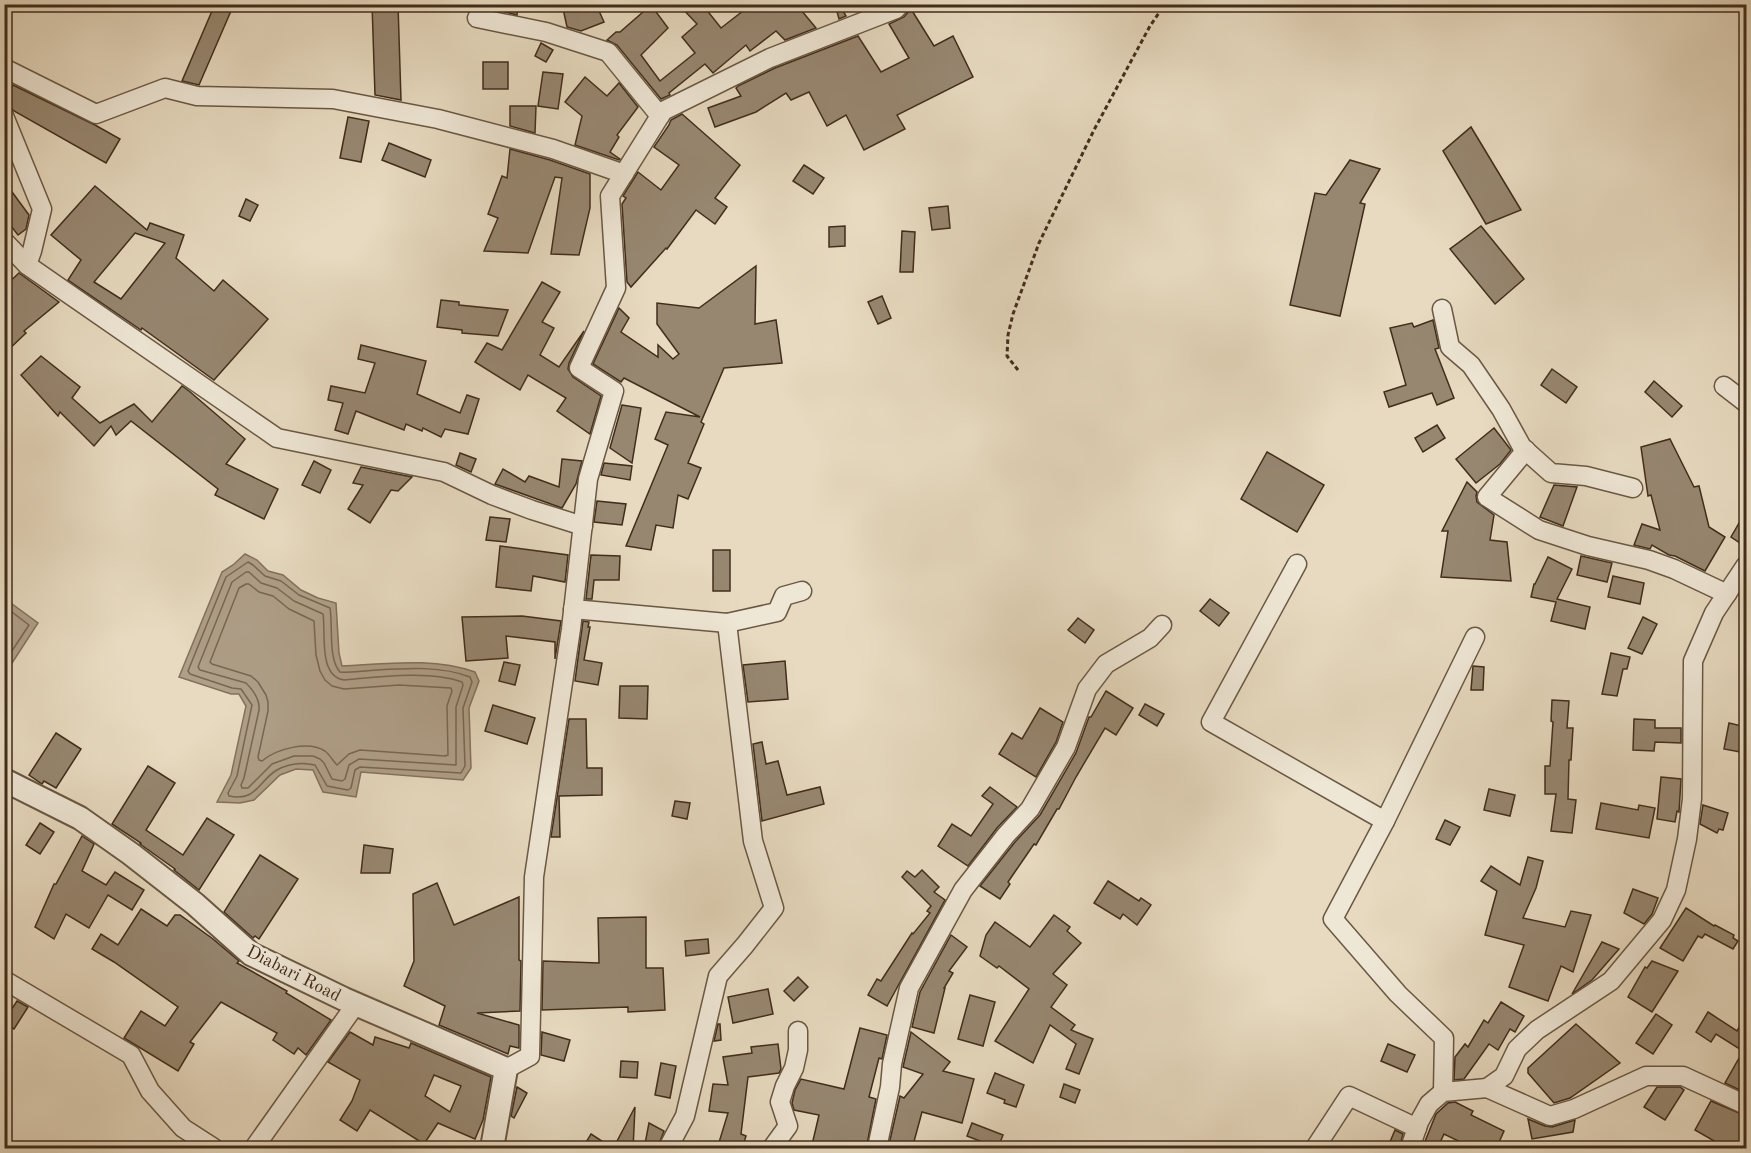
<svg xmlns="http://www.w3.org/2000/svg" width="1751" height="1153" viewBox="0 0 1751 1153" font-family="'Old Standard TT',serif">
  <style>
    .water { fill: #af9f88; stroke: #83715c; stroke-width: 1.5 }
    .lines { fill: none; stroke-linecap: round; stroke-linejoin: round }
    .shore { stroke: #786652; stroke-width: 1.5 }
    .building { fill: #978771; stroke: #412d1b; stroke-width: 1.5; fill-rule: evenodd }
    .minor-casing { stroke: #6a5844; stroke-width: 21 }
    .tertiary-casing { stroke: #6a5844; stroke-width: 26 }
    .path { stroke: #412d1b; stroke-width: 3; stroke-dasharray: 4.5 3; stroke-linecap: butt }
    .minor { stroke: #efe7d6; stroke-width: 18 }
    .tertiary { stroke: #efe7d6; stroke-width: 22 }
    .labels { text-anchor: middle; stroke-width: 6; stroke-linejoin: round; paint-order: stroke }
    .street-label { font-size: 18px; fill: #412d1b; stroke: #efe7d6 }
  </style>
  <rect width="100%" height="100%" fill="#e7dac0"/>
  <filter id="stains"><feTurbulence type="fractalNoise" baseFrequency=".00333" numOctaves="4"/><feColorMatrix values="0 0 0 0 .2 0 0 0 0 .09 0 0 0 0 .02 0 0 0 .5 -.17"/></filter>
  <radialGradient id="worn" r=".72"><stop offset=".6" stop-color="#630" stop-opacity="0"/><stop offset="1" stop-color="#630" stop-opacity=".3"/></radialGradient>
  <g class="water">
    <path d="M245,554l12,6 11,11 15,4 18,15 17,8 18,5 3,50 3,13c45,-2 90,-9 133,6l4,9 -10,27 2,60 -8,12 -102,-8 -5,25 -33,-5 -10,-22 -17,-1 -16,6 -26,25 -14,3 -23,-1 14,-27 15,-69 -7,-12h-8l-52,-17 43,-105 11,-7z"/>
    <path d="M4,598l34,25 -33,51h-1z"/>
  </g>
  <g class="lines">
    <g class="shore">
      <path d="M248,562l5,3 12,11 16,5 18,14 31,13c3,18 -2,51 10,64 12,1 25,-1 37,-2 31,-2 65,-4 93,7l2,5 -9,26 2,58 -4,7 -101,-6 -5,3 -4,18 -3,2 -21,-4 -12,-21c-13,-3 -26,-2 -38,5 -19,11 -20,32 -48,26l-1,-3 9,-17 15,-71 -11,-16 -9,-1 -42,-14 -2,-3 38,-94z"/>
      <path d="M246,572h3l12,11 16,5 17,13 29,13c3,19 -5,62 21,66 34,-3 86,-10 118,2l1,3 -7,22v58l-97,-6 -10,6 -4,14 -3,2 -10,-2 -8,-16 -4,-4 -7,-3h-19l-22,8 -24,24h-6l-1,-3 3,-7 15,-68c1,-10 -6,-20 -13,-27l-46,-13 -2,-3 34,-85z"/>
      <path d="M246,584h3l10,8 14,4 16,13 25,12 2,34 4,16 5,9 7,6 12,3 55,-4 52,3 1,3 -5,15 1,49 -3,1 -85,-6 -11,4 -12,11c-4,-4 -7,-10 -12,-14 -17,-11 -49,-2 -63,10l-3,-1 -1,-3 10,-46v-9l-2,-7 -8,-13 -7,-6 -39,-12 -2,-2 29,-74z"/>
      <path d="M4,606l25,19 -25,38"/>
    </g>
  </g>
  <g class="building">
    <path d="M215,4h19l-35,81 -17,-4z"/>
    <path d="M372,4h26l3,96 -26,-5z"/>
    <path d="M506,4h12l-1,11 -12,-3z"/>
    <path d="M562,4h34l8,18 -23,9 -14,-4z"/>
    <path d="M678,4h24l19,24 31,-24h44l20,24 -31,12 -9,-9 -26,20 -4,-6 -33,28 -8,-9 -36,29 1,2 -9,4 -44,-54 -10,-5 9,-8h4l31,-27 17,23 -27,27 19,26 35,-28 -13,-16 15,-13z"/>
    <path d="M835,4h4l7,12 -7,3z"/>
    <path d="M911,9l23,37 19,-10 20,41 -76,38 8,14 -41,21 -18,-35 -19,11 -18,-34 -18,8 -5,-7 -30,19 -41,15 -7,-19 33,-12 -5,-8 2,-2 37,-18 83,-32 23,36 28,-14 -20,-34 15,-7z"/>
    <path d="M541,43l12,7 -7,12 -11,-6z"/>
    <rect x="483" y="62" width="25" height="27"/>
    <path d="M543,72l20,2 -5,35 -20,-3z"/>
    <path d="M585,77l22,19 12,-13 19,24 -21,28 2,2 -9,15 10,7 -1,1 -44,-15 7,-29 -17,-14z"/>
    <path d="M13,85l82,40 25,14 -14,24 -92,-52 -4,-4 -6,-2v-5z"/>
    <path d="M510,106h26l-1,27 -25,-7z"/>
    <path d="M682,114l58,51 -25,33 12,9 -12,17 -19,-14 -29,39 -1,-1 -35,39 -4,-5 -5,-78 4,-6 -3,-2 15,-24 23,18 18,-25 -25,-18 15,-22 2,-5z"/>
    <path d="M348,117l21,4 -8,41 -21,-4z"/>
    <path d="M1471,127l50,83 -35,14 -43,-73z"/>
    <path d="M389,143l42,17 -6,17 -43,-17z"/>
    <path d="M510,149l40,11 40,14v34l-11,47 -28,-1 11,-76 -7,-1 -27,76 -44,-2 14,-33 -10,-4 14,-38 5,2z"/>
    <path d="M1350,160l30,9 -20,34 5,1 -25,112 -50,-11 25,-112 11,2z"/>
    <path d="M804,165l20,13 -11,16 -20,-13z"/>
    <path d="M4,181l25,34 -3,14 -8,6 -14,-18z"/>
    <path d="M95,186l52,44 3,-7 34,12 -8,23 38,33 9,-11 45,39 -54,61 -72,-52 -1,2 -73,-50 13,-20 -30,-25zM135,233l30,10 -44,56 -27,-17z"/>
    <path d="M246,199l12,6 -8,16 -11,-5z"/>
    <path d="M948,206l2,22 -18,2 -3,-22z"/>
    <path d="M845,226v20l-16,1v-20z"/>
    <path d="M1481,226l43,53 -29,25 -45,-55z"/>
    <path d="M902,231l13,1 -2,40h-13z"/>
    <path d="M756,266l-1,58 21,-4 6,43 -58,5 -23,54 3,2 -16,39 13,5 -13,31 -10,-4 -5,33 -17,-3 -5,25 -25,-4 42,-101 -13,-6 11,-27 34,5 -76,-39 -3,4 -28,-18 26,-56 10,10 -8,14 37,25v-12l15,14 6,-5 -22,-30v-21l42,5z"/>
    <path d="M19,273l40,29 -35,29 2,2 -22,21v-67z"/>
    <path d="M542,282l18,10 -18,30 12,6 -14,27 19,12 25,-36 -15,32 -1,6 5,8 28,19 -11,38 -33,-23 9,-13 -38,-23 -8,15 -45,-28 12,-19 15,7z"/>
    <path d="M882,296l9,22 -13,6 -10,-22z"/>
    <path d="M441,300l18,2v3l49,5 -10,26 -36,-3v-3l-25,-3z"/>
    <path d="M1433,320l6,28 -4,1 19,49 -17,7 -5,-12 -43,14 -5,-15 22,-7 -16,-57 22,-5 2,4z"/>
    <path d="M361,345l65,16 -9,33 43,19 7,-18 12,4 -11,35 -23,-5 -4,8 -18,-9 -1,3 -16,-7 -2,6 -48,-19 -8,23 -13,-4 8,-27 -15,-3 3,-14 34,7 10,-30 -17,-4z"/>
    <path d="M41,356l39,31 -8,11 28,25 34,-19 18,18 30,-36 7,5 56,48 -19,25 52,25 -14,30 -49,-24 3,-6 -87,-68 -15,14 -5,-9 -17,20 -34,-34 -2,4 -37,-41z"/>
    <path d="M1552,369l25,18 -11,16 -25,-18z"/>
    <path d="M1654,381l28,25 -10,11 -27,-25z"/>
    <path d="M622,405l19,3 -9,55 -22,-15z"/>
    <path d="M1437,425l8,13 -22,14 -8,-14z"/>
    <path d="M1494,428l17,22 -11,14 -24,19 -20,-24z"/>
    <path d="M1670,439l24,48 5,-1 10,41 16,10 -20,34 -30,-15 -6,-1 -17,-10 -2,4 -16,-4 8,-21 18,6 -9,-35 -3,1 -7,-49z"/>
    <path d="M1267,452l57,33 -27,47 -56,-33z"/>
    <path d="M460,453l16,6 -5,13 -15,-7z"/>
    <path d="M562,459l20,2 -6,23 -14,24 -67,-24 8,-15 22,13 4,-6 30,11z"/>
    <path d="M314,461l17,9 -11,23 -18,-8z"/>
    <path d="M604,463l28,3 -2,14 -29,-5z"/>
    <path d="M361,467l51,10 -14,14 -7,-1 -21,33 -22,-14 15,-24 -10,-2z"/>
    <path d="M1467,482l10,10 -1,4 1,6 17,13 -4,25 17,2 4,39 -70,-4 7,-46h-6z"/>
    <path d="M1554,485l23,2 -14,39 -23,-9z"/>
    <path d="M597,501l29,3 -4,21 -28,-3z"/>
    <path d="M1746,511v36l-15,-10z"/>
    <path d="M490,517l20,2 -4,23 -20,-2z"/>
    <path d="M500,546l68,9 -3,27 -32,-6 -2,15 -35,-4z"/>
    <rect x="713" y="550" width="17" height="41"/>
    <path d="M591,555l29,1 -1,24h-25l-2,19h-6z"/>
    <path d="M1581,556l31,7 -5,19 -30,-7z"/>
    <path d="M1548,557l24,12 -15,30 33,8 -5,22 -34,-8 5,-19 -25,-5 3,-13h1z"/>
    <path d="M1613,576l31,7 -4,21 -32,-7z"/>
    <path d="M1210,599l19,14 -10,13 -19,-15z"/>
    <path d="M522,616l39,5 -6,38v-17l-49,-6 2,22 -42,3 -4,-44z"/>
    <path d="M1643,617l14,7 -15,30 -14,-6z"/>
    <path d="M1078,618l16,12 -9,13 -17,-13z"/>
    <path d="M583,621l6,1 -1,5h2l-6,33 18,3 -4,22 -23,-4z"/>
    <path d="M1611,653l19,4 -3,12h-4l-6,27 -15,-2z"/>
    <path d="M785,661l3,38 -40,3 -5,-37z"/>
    <path d="M504,662l16,3 -5,20 -16,-4z"/>
    <path d="M1473,666l11,1 -1,23h-12z"/>
    <path d="M620,686h28l-1,33 -28,-1z"/>
    <path d="M1106,691l27,17 -17,27 -11,-7 -29,49 -17,32h-2l-21,36 -2,-1 -26,38 2,2 -10,15 -20,-13 35,-44 25,-27 36,-62 13,-36h2z"/>
    <path d="M1552,700l17,1 -2,27h6l-2,32h-2l-1,39 8,1 -4,33 -21,-2 5,-37h-11v-28h5l3,-44 -2,-1z"/>
    <path d="M1145,704l19,10 -7,12 -18,-11z"/>
    <path d="M493,705l42,13 -8,26 -42,-13z"/>
    <path d="M1040,708l23,14 -7,20 -20,35 -37,-23 13,-21 10,6z"/>
    <path d="M569,719h17l1,49h15v27l-43,1 1,41h-9z"/>
    <path d="M1634,719l21,1v8h26v15l-26,-1 -1,9 -21,-1z"/>
    <path d="M1729,723l17,4v26l-22,-4z"/>
    <path d="M56,733l25,16 -25,39 -12,-7 -2,3 -13,-9z"/>
    <path d="M762,742l4,22 12,-3 9,34 33,-8 4,17 -62,17 -9,-77z"/>
    <path d="M148,766l27,17 -29,47 37,25 24,-37 27,17 -35,55 -25,-20 1,-1 -35,-25 1,-1 -29,-19z"/>
    <path d="M1661,777l20,2 -2,33 -2,-1 -2,11 -18,-3z"/>
    <path d="M990,787l27,20 -20,21 -29,38 -30,-20 14,-22 19,12 22,-32 -11,-8z"/>
    <path d="M1489,789l26,6 -5,21 -26,-6z"/>
    <path d="M675,801l15,2 -3,16 -15,-3z"/>
    <path d="M1601,803l37,7 1,-5 16,3 -6,30 -53,-9z"/>
    <path d="M1703,805l25,8 -5,17 -4,-1 -2,4 -17,-9z"/>
    <path d="M1445,820l15,7 -10,18 -14,-6z"/>
    <path d="M40,823l14,9 -14,22 -14,-9z"/>
    <path d="M82,836l12,8 -12,27 24,14 9,-13 29,18 -12,20 -24,-15 -19,33 -23,-14 -12,25 -19,-12 19,-43h2z"/>
    <path d="M364,845l29,4 -3,24h-29z"/>
    <path d="M260,855l38,24 -39,60 -4,-3 -2,2 -29,-26z"/>
    <path d="M1528,857l15,4 -7,27 -13,30 42,9 6,-16 20,4 -18,57 -12,-6 -13,35 -39,-14 15,-42 -39,-10 12,-44 -16,-10 10,-15 29,19z"/>
    <path d="M922,870l17,17 -5,5 11,8 -58,106 -19,-11 9,-16 4,2 31,-48 1,1 17,-21 -3,-2 4,-5 -29,-29 5,-6 8,6z"/>
    <path d="M1108,881l31,20 2,-3 10,7 -14,20 -14,-11 -3,5 -26,-16z"/>
    <path d="M437,883l17,42 65,-28v63l2,1 -1,50 -43,2 42,12v23l-9,-2 -2,8 -69,-29 6,-19 -41,-20 10,-25 -1,-67z"/>
    <path d="M1633,889l25,9 -6,16 -8,10 -20,-11z"/>
    <path d="M1686,908l28,18 1,-1 19,10 -1,3 5,3 -5,8 -28,-15 -3,4 -4,-2 -15,25 -23,-13z"/>
    <path d="M141,909l26,17 8,-11h5l33,24 26,22 -2,2 50,28 -1,2 45,27 -25,35 -8,-7 -4,6 -21,-14 4,-7 -56,-31 -31,40 4,2 -16,27 -54,-33 17,-27 24,15 13,-19 -64,-45 -22,-13 9,-15 17,11z"/>
    <path d="M1054,915l16,12 -3,4 14,12 -28,31 14,11 -16,22 24,18 -4,5 22,9 -14,35 -13,-5 10,-25 -26,-19 -17,38 -38,-22 34,-52 -30,-23 -2,2 -17,-12 6,-21 9,-13 35,25z"/>
    <path d="M646,917v51h17l2,42 -37,2v-5l-86,3 1,-49 56,2 -1,-45z"/>
    <path d="M951,935l16,12 -18,24 4,2 -9,15h1l-11,45 -22,-6 8,-35z"/>
    <path d="M708,939l1,14 -23,3 -1,-15z"/>
    <path d="M1602,942l17,7 -27,31 -20,14z"/>
    <path d="M1652,961l26,10 -26,41 -24,-15 17,-30 2,1z"/>
    <path d="M798,977l10,10 -14,14 -10,-10z"/>
    <path d="M768,989l5,25 -40,9 -5,-26z"/>
    <path d="M970,995l25,7 -12,44 -25,-7z"/>
    <path d="M17,1001l11,6 -14,22 -10,-6v-2z"/>
    <path d="M1501,1002l23,14 -9,16 -5,-3 -12,21 -9,-6 -25,35 -10,1 1,-23 10,-13 3,3 16,-27 4,3z"/>
    <path d="M1708,1012l29,19 9,-15v77l-21,-10 18,-32 -27,-17 -5,8 -15,-10z"/>
    <path d="M1656,1014l16,11 -19,29 -17,-11z"/>
    <path d="M718,1024h2l1,16 -7,1z"/>
    <path d="M1576,1024l44,39 -50,35 -16,5 -26,-30v-5z"/>
    <path d="M860,1028l27,7 -5,24 -3,-1 -10,39 7,2 -10,50h-55l8,-34 -25,-5 -2,-7 3,-13 6,-11 43,10z"/>
    <path d="M350,1032l23,13 2,-8 34,11 2,-5 80,34 -8,43 -8,19 -37,-16 -14,21 -54,-34 -13,21 -17,-11 12,-19 8,-21 -32,-18zM434,1075l27,11 -11,26 -25,-16z"/>
    <path d="M542,1032l28,8 -6,21 -23,-6z"/>
    <path d="M911,1032l39,30 -7,9 31,8 -12,44 -40,-11 -10,37h-24l12,-53 4,2 19,-24 -20,-7z"/>
    <path d="M778,1044l3,25 -2,4 -31,4 -7,57 5,2 -4,13h-25l11,-36 -19,-2 4,-27 15,1 -5,-28 29,-4 -1,-6z"/>
    <path d="M1388,1044l27,11 -8,17 -26,-11z"/>
    <path d="M621,1061l17,1 -1,16 -17,-1z"/>
    <path d="M661,1063l15,3 -6,32 -15,-3z"/>
    <path d="M995,1073l29,12 -8,22 -12,-4 1,-3 -18,-7z"/>
    <path d="M1064,1084l16,6 -5,13 -15,-6z"/>
    <path d="M517,1087l10,6 -13,25 -3,-2z"/>
    <path d="M1657,1087h23l4,3 -19,30 -21,-13z"/>
    <path d="M1711,1101l35,15v10l-10,23h-23l3,-7 -21,-12z"/>
    <path d="M1455,1102l18,9 -2,4 33,16 -8,18h-21l-31,-15 -5,11 7,4h-24l14,-35 12,-11z"/>
    <path d="M635,1107l-2,42h-10l-8,-4z"/>
    <path d="M1528,1119l17,7 7,1 23,-7 -2,12 -41,7z"/>
    <path d="M649,1123l15,8 -7,18h-13z"/>
    <path d="M972,1123l31,12 -5,13 -31,-12z"/>
    <path d="M1395,1130l8,4 -4,15h-12z"/>
    <path d="M591,1134l23,15h-32z"/>
  </g>
  <g class="lines">
    <defs>
      <g id="minor">
        <path d="M477,18l69,14 62,20 52,64"/>
        <path d="M4,68l92,46 69,-26 32,8 136,3 105,20 115,30 71,25"/>
        <path d="M4,116l38,93 -10,42 -5,14"/>
        <path d="M4,241l23,24 250,173 167,34 48,23 40,15 51,16"/>
        <path d="M1442,309l8,38 21,18 30,44 21,38 29,26 35,3 47,12"/>
        <path d="M1724,386l22,17"/>
        <path d="M1526,450l-39,47 52,33 49,16 61,14 25,9 53,25"/>
        <path d="M1297,564l-86,158 174,99"/>
        <path d="M573,609l154,14 50,-11 7,-16 18,-5"/>
        <path d="M4,980l127,75 19,36 33,37 31,20"/>
        <path d="M506,1069l24,-13 4,-179 37,-248 17,-150 26,-88 -35,-23 37,-80 -6,-92 53,-85 107,-53 126,-49 5,-5"/>
        <path d="M1487,1088l63,28 24,-7 72,-33h37l63,29"/>
        <path d="M1443,1092l1,-54 -46,-44 -65,-75 52,-98 90,-184"/>
        <path d="M254,1148l102,-144"/>
        <path d="M668,1148l17,-32 33,-140 27,-31 29,-37 -21,-67 -26,-218"/>
        <path d="M772,1148l16,-22 -8,-24 5,-16 9,-18 4,-18v-19"/>
        <path d="M877,1148l13,-61 2,-23 17,-76 54,-98 43,-55 24,-26 36,-62 21,-58 19,-25 44,-26 12,-13"/>
        <path d="M1315,1148l34,-52 68,32"/>
        <path d="M1410,1148l9,-26 10,-18 14,-12 44,-4 17,-12 13,-27 20,-19 74,-49 51,-61 14,-30 11,-51 5,-40 1,-138 21,-48 32,-48"/>
      </g>
      <path id="tertiary" d="M4,780l76,38 51,36 64,50 56,50 93,45 162,70 -14,79"/>
    </defs>
    <use href="#minor" class="minor-casing"/>
    <use href="#tertiary" class="tertiary-casing"/>
    <path class="path" d="M1018,370l-11,-14 1,-21 5,-21 26,-71 55,-113 56,-104 15,-22"/>
    <use href="#minor" class="minor"/>
    <use href="#tertiary" class="tertiary"/>
  </g>
  <g class="labels">
    <g class="street-label">
      <text transform="translate(294 973) rotate(27)" y="6">Diabari Road</text>
    </g>
  </g>
  <rect width="1751" height="1153" fill="none" stroke="#e7dac0" stroke-width="24"/>
  <rect x="6" y="6" width="1739" height="1141" fill="none" stroke="#412d1b" stroke-width="3"/>
  <rect x="12" y="12" width="1727" height="1129" fill="none" stroke="#412d1b" stroke-width="1.5"/>
  <rect width="100%" height="100%" filter="url(#stains)"/>
  <rect width="100%" height="100%" fill="url(#worn)"/>
</svg>
